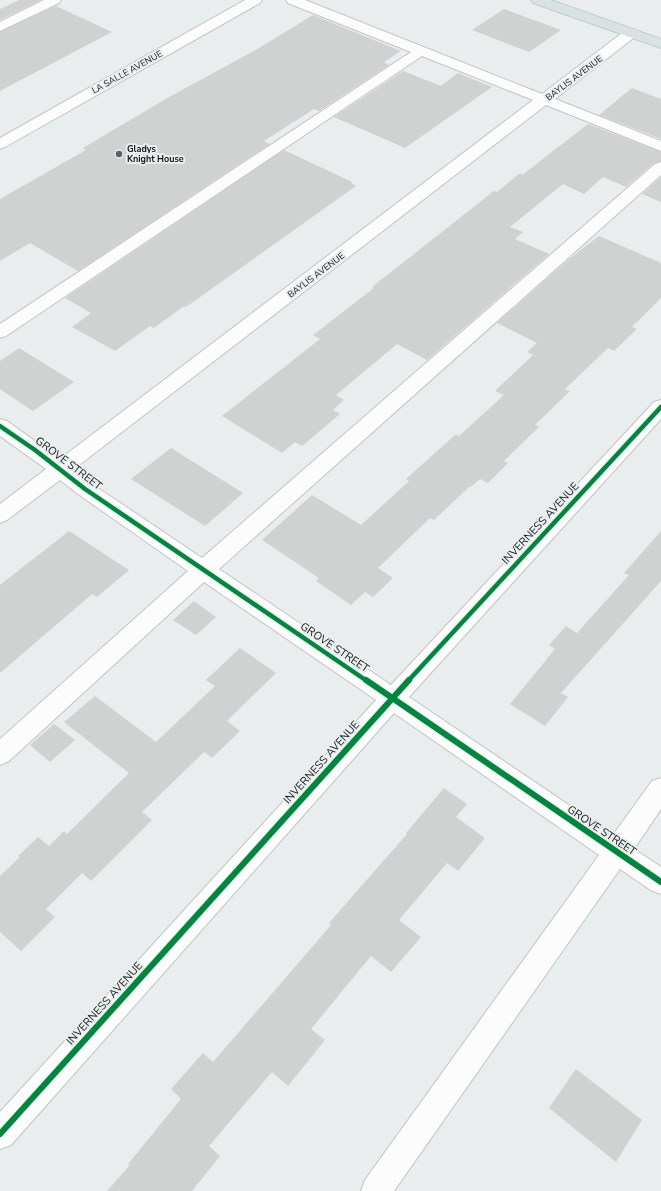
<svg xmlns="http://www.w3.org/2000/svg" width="661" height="1191" viewBox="0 0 661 1191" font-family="'Nunito Sans',sans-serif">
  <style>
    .building { fill: #d0d2d2 }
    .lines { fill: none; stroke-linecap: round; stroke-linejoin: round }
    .minor-casing { stroke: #c2c4c4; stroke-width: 2 }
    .major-casing { stroke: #c9caca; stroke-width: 2 }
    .minor { fill: #fcfcfc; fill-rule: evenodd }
    .major { fill: #d9e2e2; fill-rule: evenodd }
    .cycleway-far1-casing { stroke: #e9eeee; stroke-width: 7 }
    .cycleway-casing { stroke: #e9eeee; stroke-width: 8 }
    .cycleway-far1 { stroke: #00873e; stroke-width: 4.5 }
    .cycleway { stroke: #00873e; stroke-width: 6 }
    .poi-dot { fill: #606262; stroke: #e9eeee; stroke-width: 1.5 }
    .labels { text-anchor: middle; stroke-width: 4; stroke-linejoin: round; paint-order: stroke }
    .far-street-label { font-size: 9px; fill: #161717; stroke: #e9eeee }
    .far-poi-label { font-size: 9px; font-weight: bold; fill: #161717; stroke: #e9eeee; text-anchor: start }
    .street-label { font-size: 11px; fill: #161717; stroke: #e9eeee }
  </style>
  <rect width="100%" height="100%" fill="#eaeded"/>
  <g class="building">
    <path d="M19,0h22l-41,20v-11z"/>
    <path d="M56,6l56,26 -112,59v-59z"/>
    <path d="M504,9l57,21 -32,22 -57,-22z"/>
    <path d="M313,15l88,36 -17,11 5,3 -70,46 -5,-2 -50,32 6,3 -192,127 -48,-28 -30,18v-62l86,-49 -3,-2 86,-51 90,-49z"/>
    <path d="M403,71l38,15 17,-13 34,14 -87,61 -71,-31z"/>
    <path d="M632,88l29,11v40l-62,-24z"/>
    <path d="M588,124l73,28v9l-7,2 -28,24 -23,-10 -19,17 -21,-10 -53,43 13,5 -8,7 34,15 -122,106 -30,-16 -61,51 8,5 -11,10 7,4 -38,32 -7,-4 -13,11 -60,-37 98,-77 -7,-4 61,-47 -2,-1 122,-96 3,1 23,-19 2,2z"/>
    <path d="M284,150l68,32 -1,1 5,3 -170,121 -2,-1 -30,22 -4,-2 -35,25 -43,-24 19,-14 -26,-15z"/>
    <path d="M661,177v25l-19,-8z"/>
    <path d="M599,236l62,27v35l-29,29 5,2 -23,22 -6,-3 -43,41 5,2 -35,34 4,2 -35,34 4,2 -20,20 -8,-4 -9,8 -1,-1 -36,34 -4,-2 -52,50 15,10 -20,19 -8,-5 -14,13 -35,-24 3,-3 -57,-38 50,-45 49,30 48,-44 -3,-2 50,-45 3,2 45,-41 -9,-4 38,-36 -6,-3 10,-9 -40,-20 72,-64z"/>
    <path d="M19,348l55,34 -41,29 -33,-22v-28z"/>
    <path d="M171,448l72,45 -38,33 -74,-47z"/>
    <path d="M69,531l60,39 -32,27 -5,-3 -92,79v-88z"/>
    <path d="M661,531v50l-100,112 7,4 -23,29 -35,-22 45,-55 -6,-4 17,-19 11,7 52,-58 -5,-2z"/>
    <path d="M194,601l22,16 -20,18 -23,-15z"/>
    <path d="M240,648l36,25 -49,48 13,10 -28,27 -8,-6 -62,60 10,8 -61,61 -9,-8 -36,36 9,8 -34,34 -21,-19v-56l20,-19 -2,-1 20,-19 11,9 15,-15 3,3 62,-61 -65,-51 31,-26 61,46 59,-56 -9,-6z"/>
    <path d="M54,724l21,16 -25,22 -20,-17z"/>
    <path d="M444,788l23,16 -11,13 29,21 -27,33 -11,-8 -48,57 22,17 -30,35 -20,-16 -60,73 14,11 -37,46 -16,-14 -63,74 11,10 -28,35h-85l23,-26 -2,-1 53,-65 -10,-10 32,-36 10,9 118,-137 -2,-2 78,-89 -1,-1z"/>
    <path d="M576,1069l66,51 -26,42 -67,-54z"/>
  </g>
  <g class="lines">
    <defs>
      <g id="minor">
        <path d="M44,0h17l-2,3 -59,28v-9z"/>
        <path d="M245,0h17l-2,3 -255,144 -5,2v-11z"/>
        <path d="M286,0h19l237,94 84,-64 5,-1 5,1 2,3 -2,3 -81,63 106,42v10l-115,-46 -472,364 18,15 110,74 453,-394 6,-2v13l-442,394 172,116 263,-283 7,-2v19l-252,278 204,138 39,-54 9,-3v31l-27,40 27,18v27l-9,-3 -32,-22 -226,322h-33l4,-11 234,-325 -205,-142 -383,432 -11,4v-37l376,-412 -172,-118 -195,179 -9,4v-26l188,-168 -110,-77 -18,-14 -53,40 -7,3v-19l46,-35 -46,-33v-17l7,2 53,38 473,-359 -111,-44 -416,280 -6,2v-14l411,-272 -123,-49z"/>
      </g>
      <path id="major" d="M531,0h20l110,39v9l-128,-45z"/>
    </defs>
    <use href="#minor" class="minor-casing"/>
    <use href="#major" class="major-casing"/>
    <use href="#minor" class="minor"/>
    <use href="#major" class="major"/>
    <defs>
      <g id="cycleway-far1">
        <path d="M0,426l35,24 50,39 282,192"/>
        <path d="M408,681l253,-274"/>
      </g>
      <g id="cycleway">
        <path d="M366,680l295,202"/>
        <path d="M0,1134l409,-454"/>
      </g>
    </defs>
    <use href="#cycleway-far1" class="cycleway-far1-casing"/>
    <use href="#cycleway" class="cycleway-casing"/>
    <use href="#cycleway-far1" class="cycleway-far1"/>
    <use href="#cycleway" class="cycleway"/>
  </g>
  <circle class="poi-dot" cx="119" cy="154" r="4"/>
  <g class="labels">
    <g class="far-street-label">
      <text transform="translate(127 72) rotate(-29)" y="3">LA SALLE AVENUE</text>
      <text transform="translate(574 78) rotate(-37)" y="3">BAYLIS AVENUE</text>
      <text transform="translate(316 275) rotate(-37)" y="3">BAYLIS AVENUE</text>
    </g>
    <g class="far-poi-label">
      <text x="127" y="152">Gladys<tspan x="127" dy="10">Knight House</tspan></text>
    </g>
    <g class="street-label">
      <text transform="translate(69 463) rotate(37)" y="4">GROVE STREET</text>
      <text transform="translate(540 523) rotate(-47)" y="4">INVERNESS AVENUE</text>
      <text transform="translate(335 647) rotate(34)" y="4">GROVE STREET</text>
      <text transform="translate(321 762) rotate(-48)" y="4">INVERNESS AVENUE</text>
      <text transform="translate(602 830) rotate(34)" y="4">GROVE STREET</text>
      <text transform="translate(104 1003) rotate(-48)" y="4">INVERNESS AVENUE</text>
    </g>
  </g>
</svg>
